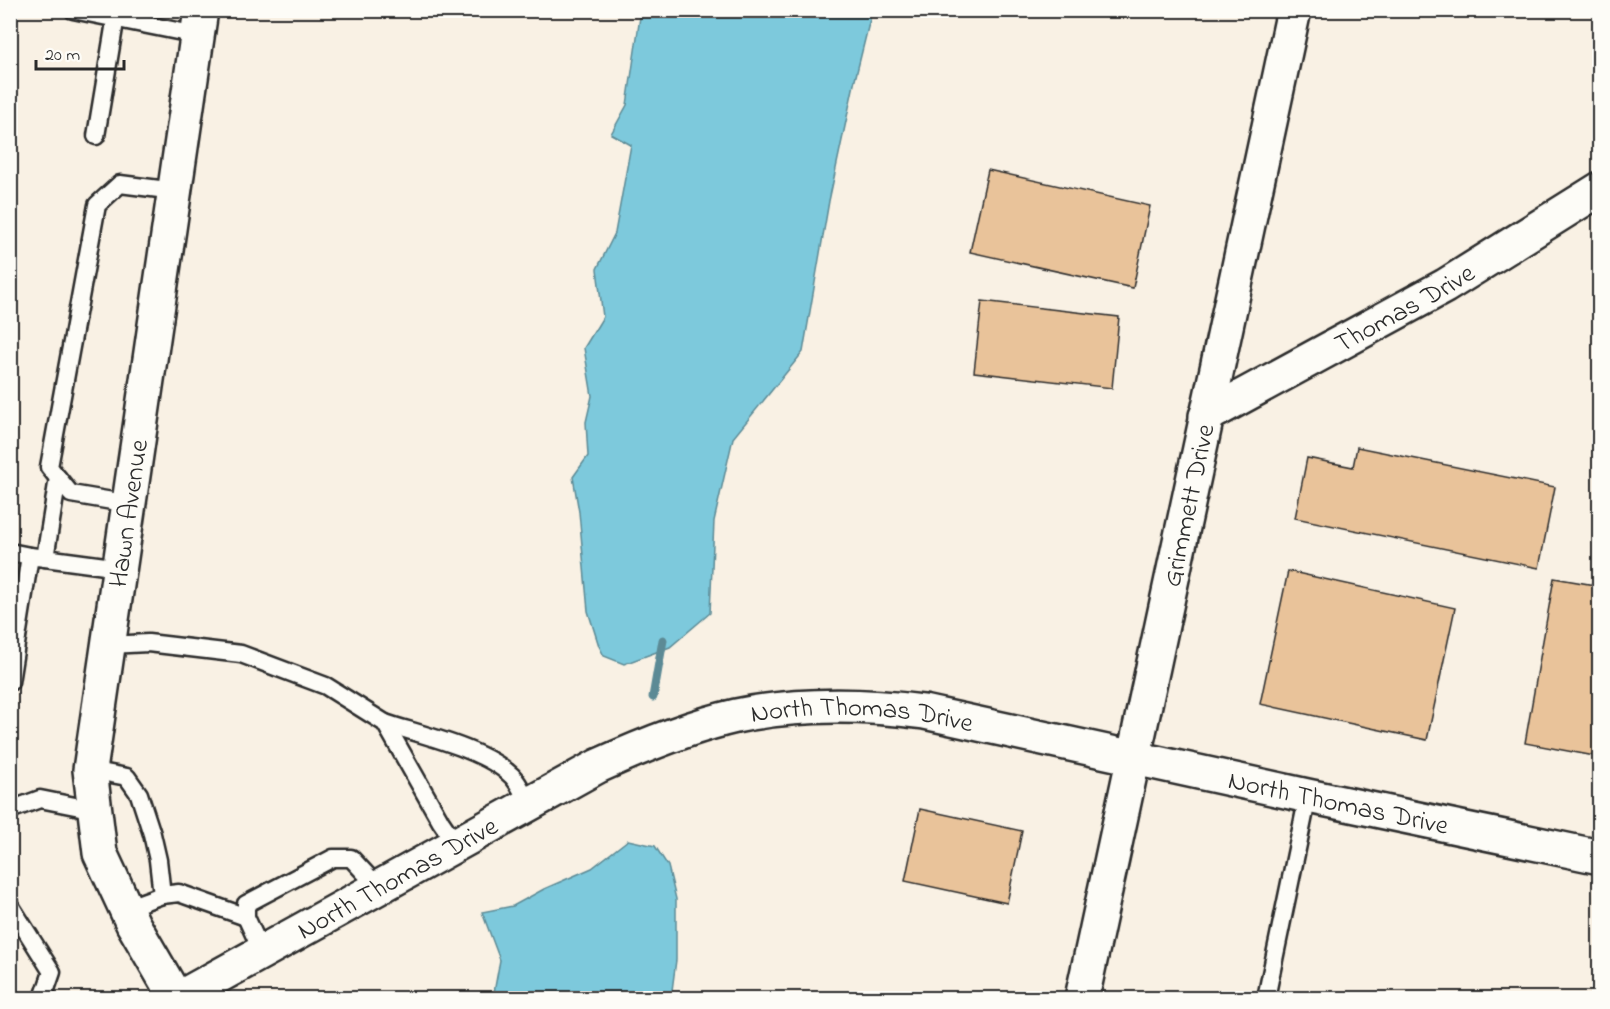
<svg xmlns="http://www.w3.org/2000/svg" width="1610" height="1009" viewBox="0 0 1610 1009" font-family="'Indie Flower',sans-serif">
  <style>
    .water { fill: #7dc9dc; stroke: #5c8a95; stroke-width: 1.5 }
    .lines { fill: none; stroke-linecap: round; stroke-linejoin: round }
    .stream { stroke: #5c8a95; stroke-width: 9 }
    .building { fill: #e9c39a; stroke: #2b2b2b; stroke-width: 1.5 }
    .service-casing { stroke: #2b2b2b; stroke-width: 21 }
    .minor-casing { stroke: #2b2b2b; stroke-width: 38 }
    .tertiary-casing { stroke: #2b2b2b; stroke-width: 38 }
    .secondary-casing { stroke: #2b2b2b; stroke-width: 38 }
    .service { stroke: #fdfcf7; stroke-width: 16 }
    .minor { stroke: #fdfcf7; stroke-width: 33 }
    .tertiary { stroke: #fdfcf7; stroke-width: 33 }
    .secondary { stroke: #fdfcf7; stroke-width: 33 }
    .labels { text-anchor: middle; stroke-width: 6; stroke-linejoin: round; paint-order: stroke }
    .street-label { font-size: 27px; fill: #2b2b2b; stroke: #fdfcf7 }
  </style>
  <rect width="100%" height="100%" fill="#f9f1e4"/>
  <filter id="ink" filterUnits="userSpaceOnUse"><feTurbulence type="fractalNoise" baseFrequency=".0167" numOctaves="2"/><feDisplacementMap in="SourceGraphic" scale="12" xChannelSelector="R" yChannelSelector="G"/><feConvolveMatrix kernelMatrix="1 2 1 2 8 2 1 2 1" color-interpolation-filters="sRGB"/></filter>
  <g filter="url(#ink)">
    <g class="water">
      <path d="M641,10l231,1 -18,73 -25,117 -26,151 -70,86 -19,83 -4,92 -40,34 -46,17 -20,-8 -5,-10 -11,-35 -9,-99 -6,-35 15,-21 -2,-34 6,-26 -8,-48 19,-31 -6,-48 18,-36 16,-88 -20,-11 16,-29z"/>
      <path d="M628,840l27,6 13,20 8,33v61l-5,38h-178l7,-38 -18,-48 31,-6 31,-17 48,-21z"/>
    </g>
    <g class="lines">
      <path class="stream" d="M653,697l10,-57"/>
    </g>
    <g class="building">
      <path d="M988,170l162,36 -17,82 -163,-36z"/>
      <path d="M982,301l137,16 -7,71 -138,-16z"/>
      <path d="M1357,447l198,40 -16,81 -244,-50 12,-60 46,9z"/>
      <path d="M1288,571l167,37 -28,132 -167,-36z"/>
      <path d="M1554,578l46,8v171l-75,-14z"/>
      <path d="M920,809l102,22 -15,72 -102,-22z"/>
    </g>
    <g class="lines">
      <defs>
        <g id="service">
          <path d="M73,10l124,25"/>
          <path d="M96,136l21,-126"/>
          <path d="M130,504l-59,-10 -22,-27 48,-262 23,-21 55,7"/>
          <path d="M10,552l20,4"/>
          <path d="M45,558l13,-80"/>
          <path d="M109,645l39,-2 93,11 85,32 59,37 56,99 15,22"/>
          <path d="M10,682l20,-126 90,12"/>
          <path d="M385,723c37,12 100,26 127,53 7,7 12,19 17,28"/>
          <path d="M90,770l37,7 12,17 13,40 6,26 4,35"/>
          <path d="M10,810l30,-11 55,11"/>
          <path d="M10,905l42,67 -9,26"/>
          <path d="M126,908l36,-13 17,-2 67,24"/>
          <path d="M262,952l-16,-35v-13l87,-46h18l28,30"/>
          <path d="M1266,998l42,-202"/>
        </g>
        <g id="minor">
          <path id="s1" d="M1206,416l239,-130 155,-97"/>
          <path id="s2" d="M176,998l-43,-74 -33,-71 -10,-83 111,-760"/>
        </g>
        <g id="tertiary">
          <path id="s3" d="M179,998l419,-232c44,-20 90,-39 138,-50 62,-13 126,-12 188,-4l384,84 292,61"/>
        </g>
        <g id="secondary">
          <path id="s4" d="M1082,998l212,-988"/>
        </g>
      </defs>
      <use href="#service" class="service-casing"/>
      <use href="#minor" class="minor-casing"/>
      <use href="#tertiary" class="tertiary-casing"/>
      <use href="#secondary" class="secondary-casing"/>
      <use href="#service" class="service"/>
      <use href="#minor" class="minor"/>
      <use href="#tertiary" class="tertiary"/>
      <use href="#secondary" class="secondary"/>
    </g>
  </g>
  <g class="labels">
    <g class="street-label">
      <text dy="9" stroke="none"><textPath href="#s1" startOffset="226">Thomas Drive</textPath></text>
      <text dy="9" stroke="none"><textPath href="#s4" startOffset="504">Grimmett Drive</textPath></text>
      <text dy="9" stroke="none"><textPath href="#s2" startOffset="507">Hawn Avenue</textPath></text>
      <text dy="9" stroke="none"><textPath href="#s3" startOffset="753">North Thomas Drive</textPath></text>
      <text dy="9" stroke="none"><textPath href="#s3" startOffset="1239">North Thomas Drive</textPath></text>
      <text dy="9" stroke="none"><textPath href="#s3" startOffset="249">North Thomas Drive</textPath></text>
    </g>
  </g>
  <rect width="1610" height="1009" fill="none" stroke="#fdfcf7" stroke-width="36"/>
  <rect x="18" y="18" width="1574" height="973" fill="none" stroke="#2b2b2b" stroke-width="2" filter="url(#ink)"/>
  <path d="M36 60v9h88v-9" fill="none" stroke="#2b2b2b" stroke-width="3"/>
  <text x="45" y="60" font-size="18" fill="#2b2b2b" stroke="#fdfcf7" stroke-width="4.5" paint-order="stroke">20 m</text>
</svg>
